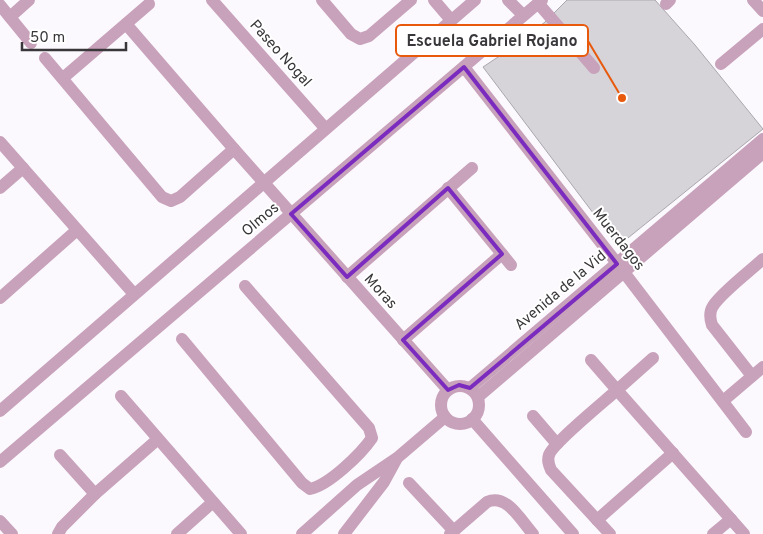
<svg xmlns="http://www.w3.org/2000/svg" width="763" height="534" viewBox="0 0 763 534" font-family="Overpass,sans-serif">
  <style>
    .building { fill: #d6d3d9; stroke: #aaa7ad }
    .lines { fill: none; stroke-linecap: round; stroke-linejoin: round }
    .minor { stroke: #c8a1ba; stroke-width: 12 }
    .marked { fill: none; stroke: #7b2cbf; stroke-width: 4; stroke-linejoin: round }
    .labels { text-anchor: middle; stroke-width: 4; stroke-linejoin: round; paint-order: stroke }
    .street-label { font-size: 15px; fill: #39373a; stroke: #fff }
    .leader { fill: none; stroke: #e8590c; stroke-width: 2 }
    .callout-dot { fill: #e8590c; stroke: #fff; stroke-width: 2 }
    .callout { fill: #fff; stroke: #e8590c; stroke-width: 2 }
    .callout-label { font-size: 16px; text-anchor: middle; font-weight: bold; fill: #39373a }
  </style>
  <rect width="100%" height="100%" fill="#fbf8fe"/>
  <path class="building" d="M567,0h88l40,45 68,84 -145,117 -135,-179 33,-22 29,-23z"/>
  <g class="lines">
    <g class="minor">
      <path d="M212,0l113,128"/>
      <path d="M322,0l29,34 9,5 9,-3 42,-36"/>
      <path d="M434,0l17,20"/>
      <path d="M508,0l15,15"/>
      <path d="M753,0l10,11"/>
      <path d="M538,3l56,65"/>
      <path d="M666,4l4,-4"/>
      <path d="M0,5l31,38"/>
      <path d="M10,17l19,-17"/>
      <path d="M126,24l108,125 214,241"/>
      <path d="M45,58l117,139 9,4 9,-4 54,-48"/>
      <path d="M721,64l42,-35"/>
      <path d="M464,67l159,204 123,161"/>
      <path d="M63,78l86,-74"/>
      <path d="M0,142l134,152"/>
      <path d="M0,188l23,-20"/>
      <path d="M448,188l63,77"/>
      <path d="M347,277l125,-109"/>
      <path d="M0,298l77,-68"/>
      <path d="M182,339l120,144 8,6c19,-4 51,-35 62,-51l-3,-10 -124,-142"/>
      <path d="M403,340l99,-86"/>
      <path d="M653,358l-36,32 127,144"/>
      <path d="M591,360l26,30c-12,11 -64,53 -68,65 -2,6 0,10 2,15l59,64"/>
      <path d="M752,376l-40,-51c-2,-6 -3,-13 1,-19 8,-13 37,-35 50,-47"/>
      <circle cx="460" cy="405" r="19"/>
      <path d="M470,388l293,-249"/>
      <path d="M121,396l120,138"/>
      <path d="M478,397l285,-244"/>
      <path d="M723,401l40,-34"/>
      <path d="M0,411l475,-411"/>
      <path d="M533,416l24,28"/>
      <path d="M472,419l101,115"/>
      <path d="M60,455l35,39"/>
      <path d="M0,462l542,-462"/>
      <path d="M409,483l45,48"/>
      <path d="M597,520l76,-67"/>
      <path d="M0,521l12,13"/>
      <path d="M58,534l4,-7 33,-33 63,-55"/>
      <path d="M177,534l36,-32"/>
      <path d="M302,534l55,-49 40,-27 48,-41"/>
      <path d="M344,534l40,-52 12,-22"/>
      <path d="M450,534l37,-32c20,-9 34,19 46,32"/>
      <path d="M713,534l18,-15"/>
    </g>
  </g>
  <path class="marked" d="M464,67l153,197 -147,124 -11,-3 -11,5 -45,-50 99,-86 -54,-66 -101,89 -56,-63z"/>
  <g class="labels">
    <g class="street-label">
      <text transform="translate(281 53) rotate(48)" y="5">Paseo Nogal</text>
      <text transform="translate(260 219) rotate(-40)" y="5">Olmos</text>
      <text transform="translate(619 239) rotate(52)" y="5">Muerdagos</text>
      <text transform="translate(560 290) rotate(-40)" y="5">Avenida de la Vid</text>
      <text transform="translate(381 291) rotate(48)" y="5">Moras</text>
    </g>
  </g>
  <path class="leader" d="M622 98L588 41"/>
  <circle class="callout-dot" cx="622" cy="98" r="5"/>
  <rect class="callout" x="396" y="25" width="192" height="31" rx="5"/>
  <g class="callout-label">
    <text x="492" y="46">Escuela Gabriel Rojano</text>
  </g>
  <path d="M22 42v8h104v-8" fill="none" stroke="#39373a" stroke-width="2.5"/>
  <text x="30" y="42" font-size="15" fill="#39373a" stroke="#ffffff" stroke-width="4" paint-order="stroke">50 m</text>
</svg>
